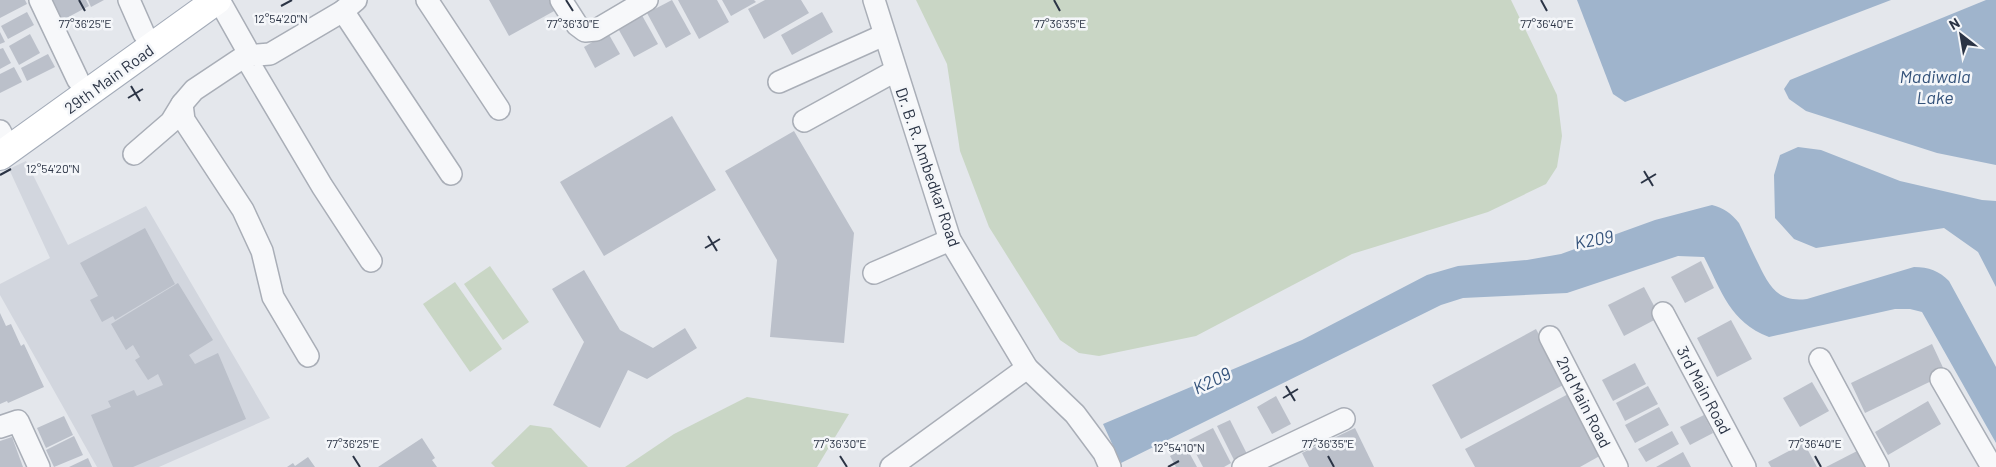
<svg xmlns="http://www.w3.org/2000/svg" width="1996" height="467" viewBox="0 0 1996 467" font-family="Barlow,sans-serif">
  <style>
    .built { fill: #d2d6de }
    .green { fill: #c9d6c5 }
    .water { fill: #9fb4cc }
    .building { fill: #bbc0ca }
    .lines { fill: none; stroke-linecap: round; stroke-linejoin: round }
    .minor-casing { stroke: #a9aeb7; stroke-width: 24 }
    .major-casing { stroke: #a3abb8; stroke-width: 30 }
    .minor { stroke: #f7f8fa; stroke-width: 21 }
    .major { stroke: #fff; stroke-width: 28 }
    .ticks { fill: none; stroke: #2b3445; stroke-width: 2 }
    .labels { text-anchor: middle; stroke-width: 5; stroke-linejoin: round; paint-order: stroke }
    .street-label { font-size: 16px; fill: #2b3445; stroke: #f4f6f9 }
    .water-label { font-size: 18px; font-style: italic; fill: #34527a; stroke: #f4f6f9 }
    .ticks-label { font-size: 12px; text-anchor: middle; fill: #2b3445; stroke: #f4f6f9; stroke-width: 5; stroke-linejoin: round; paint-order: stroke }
  </style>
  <rect width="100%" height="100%" fill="#e4e7ec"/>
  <path class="built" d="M26,161l42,84 78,-39 124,212 -111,49h-62l-97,-172v-11l50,-26 -41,-89z"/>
  <g class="green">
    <path d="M916,0h595l46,95 5,41 -5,31 -11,17 -58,28 -136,42 -156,82 -97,20 -20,-3 -19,-13 -71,-113 -29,-76 -13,-87z"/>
    <path d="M490,266l39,56 -26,18 -39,-56z"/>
    <path d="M455,282l47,67 -32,23 -47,-68z"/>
    <path d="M747,397l102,17 -32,53h-192l49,-33z"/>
    <path d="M530,425l21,3 37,39h-93l-4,-4z"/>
  </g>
  <g class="water">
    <path d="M1577,0h314l-266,102 -12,-8z"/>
    <path d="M1986,0h10v165l-59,-12 -131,-42 -17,-12 -5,-10 6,-9z"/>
    <path d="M1798,147l23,3 79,31 82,19 14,1v86l-18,-35 -34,-24 -128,20 -22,-9 -19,-21 -1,-43 6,-20z"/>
    <path d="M1712,205c12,3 19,8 27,18 6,12 11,24 17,36 12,24 19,44 51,40l107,-32c15,0 25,4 35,14l47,86v76l-74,-131 -12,-3h-15l-126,28c-39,-15 -47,-45 -65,-80l-26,-1 -111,37 -104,5 -22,7 -320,158 -18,-39 199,-84 125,-65 31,-9 69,-6 34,-6 94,-34z"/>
  </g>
  <g class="building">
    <path d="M0,0h25l2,4 -27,14z"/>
    <path d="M50,0h36l3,6 -28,15z"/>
    <path d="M88,0h16l-13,7z"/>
    <path d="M489,0h61l6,10 -47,26z"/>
    <path d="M672,0l19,34 -25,14 -19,-35z"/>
    <path d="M678,0h39l12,22 -30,17z"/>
    <path d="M722,0h32l2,2 -25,14z"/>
    <path d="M765,0h36l8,13 -45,26 -16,-30z"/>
    <path d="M639,10l19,34 -24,13 -19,-34z"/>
    <path d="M27,12l7,13 -26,14 -7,-13z"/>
    <path d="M822,12l11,20 -41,23 -11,-20z"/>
    <path d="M0,32l5,10 -5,2z"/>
    <path d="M608,33l12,21 -25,14 -11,-21z"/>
    <path d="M30,34l10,19 -21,12 -10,-19z"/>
    <path d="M3,48l8,15 -11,6v-20z"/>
    <path d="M48,54l7,13 -28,14 -6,-13z"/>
    <path d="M14,67l8,15 -22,11v-19z"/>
    <path d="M672,116l44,74 -112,66 -44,-74z"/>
    <path d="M794,131l60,102 -10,110 -74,-6 7,-77 -52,-89z"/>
    <path d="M145,228l30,56 -60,36 -2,-4 -11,6 -12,-22 8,-4 -18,-33z"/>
    <path d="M1701,261l13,27 -29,15 -14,-26z"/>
    <path d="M584,270l36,60 33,18 32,-20 12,20 -50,31 -19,-9 -28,58 -47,-23 31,-63 -32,-53z"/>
    <path d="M178,283l35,57 -24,15 6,9 23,-11 28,66 -113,48h-20l-22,-52 20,-8 -3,-6 26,-11 3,6 26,-11 -5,-11 -10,6 -13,-20 5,-3 -7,-12 -7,5 -15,-26z"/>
    <path d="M1644,287l16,30 -36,19 -16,-31z"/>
    <path d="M0,313l6,13 5,-2 10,22 3,-2 20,43 -36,16 -1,-2 -7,3z"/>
    <path d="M1731,320l21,39 -35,18 -20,-39z"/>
    <path d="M1536,329l29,55 -104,55 -29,-54z"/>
    <path d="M1932,344l14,30 -81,39 -14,-30z"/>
    <path d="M1635,363l11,21 -33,17 -11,-21z"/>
    <path d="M1812,382l17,29 -29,16 -17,-29z"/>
    <path d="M1648,386l10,18 -33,17 -9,-18z"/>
    <path d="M1572,392l33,61 -25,14h-105l-10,-18z"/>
    <path d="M1276,396l15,28 -19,10 -15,-27z"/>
    <path d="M1928,401l13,23 -53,31 -13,-23z"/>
    <path d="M1659,407l10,18 -34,18 -10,-18z"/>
    <path d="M1704,415l9,18 -23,12 -10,-18z"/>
    <path d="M64,416l9,19 -27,13 -9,-20z"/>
    <path d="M1230,420l17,34 -13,6 -17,-34z"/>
    <path d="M1213,428l18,35 -7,4h-21l-14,-27z"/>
    <path d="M1355,428l19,39h-65l-7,-14z"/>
    <path d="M1672,431l7,13 -33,18 -8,-13z"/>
    <path d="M74,436l9,19 -29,12 -8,-17z"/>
    <path d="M12,437l11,30h-23v-26z"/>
    <path d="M422,438l13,20 -3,2 5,7h-59z"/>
    <path d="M1804,443l13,24h-46l-3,-5z"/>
    <path d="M1186,447l11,20h-21l-6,-11z"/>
    <path d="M1861,449l10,18h-45z"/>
    <path d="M1683,452l8,15h-35z"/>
    <path d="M308,457l7,10h-28l6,-4 2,3z"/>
    <path d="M88,458l4,9h-23z"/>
  </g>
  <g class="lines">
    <defs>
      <g id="minor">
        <path d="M40,0l38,80"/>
        <path d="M129,0l15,34"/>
        <path d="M219,0l27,48 -1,8 -51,34 -12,14 2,16 59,90 19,41 11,46 35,59"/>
        <path d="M356,0l-13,11 -73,43 -25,2 77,130 49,75"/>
        <path d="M427,0l72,109"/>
        <path d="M561,0l16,25 8,6 11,-1 51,-30"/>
        <path d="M874,0l76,240 77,128 48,46 29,39 6,14"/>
        <path d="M343,11l108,163"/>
        <path d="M779,82l105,-47"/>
        <path d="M804,121l91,-50"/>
        <path d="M0,131l2,4"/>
        <path d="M134,154l37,-32 11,-18"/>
        <path d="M874,273l76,-33"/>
        <path d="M1663,313l82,154"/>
        <path d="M1550,337l67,130"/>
        <path d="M1820,359l58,108"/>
        <path d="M1941,379l51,88"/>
        <path d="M0,427l18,-6 21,46"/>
        <path d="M891,467l136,-99"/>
        <path d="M1243,467l101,-48"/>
      </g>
      <path id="major" d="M0,156l217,-156"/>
    </defs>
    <use href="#minor" class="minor-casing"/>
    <use href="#major" class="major-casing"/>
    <use href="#minor" class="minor"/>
    <use href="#major" class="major"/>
  </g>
  <path class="ticks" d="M79,0l6,11M566,0l7,11M1054,0l6,11M1541,0l6,11M281,6l11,-6M131,86l9,15M128,98l15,-9M1644,171l9,15M0,175l11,-6M1641,183l15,-9M708,236l9,15M705,248l15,-9M1286,386l9,15M1283,398l15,-9M353,456l7,11M840,456l7,11M1328,456l6,11M1815,456l6,11M1168,467l11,-6"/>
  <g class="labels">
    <g class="street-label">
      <text transform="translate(109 79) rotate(-36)" y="6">29th Main Road</text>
      <text transform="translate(928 167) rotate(71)" y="6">Dr. B. R. Ambedkar Road</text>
      <text transform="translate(1704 390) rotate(62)" y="6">3rd Main Road</text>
      <text transform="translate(1584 402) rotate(63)" y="6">2nd Main Road</text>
    </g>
    <g class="water-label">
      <text x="1935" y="83">Madiwala<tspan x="1935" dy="21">Lake</tspan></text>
      <text transform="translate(1594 240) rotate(-10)" y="6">K209</text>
      <text transform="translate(1212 381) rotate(-25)" y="6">K209</text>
    </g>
  </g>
  <g class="ticks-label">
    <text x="281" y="23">12°54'20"N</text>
    <text x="85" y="28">77°36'25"E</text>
    <text x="573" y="28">77°36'30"E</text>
    <text x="1060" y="28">77°36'35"E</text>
    <text x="1547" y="28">77°36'40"E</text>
    <text x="53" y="173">12°54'20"N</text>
    <text x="353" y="448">77°36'25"E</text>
    <text x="840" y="448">77°36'30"E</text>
    <text x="1328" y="448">77°36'35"E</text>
    <text x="1815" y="448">77°36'40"E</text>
    <text x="1179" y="452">12°54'10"N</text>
  </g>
  <g transform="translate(1961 35) rotate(329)" stroke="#f4f6f9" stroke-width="4" paint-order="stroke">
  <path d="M0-4L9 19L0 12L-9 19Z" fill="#2b3445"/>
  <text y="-8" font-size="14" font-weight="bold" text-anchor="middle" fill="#2b3445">N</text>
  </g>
</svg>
